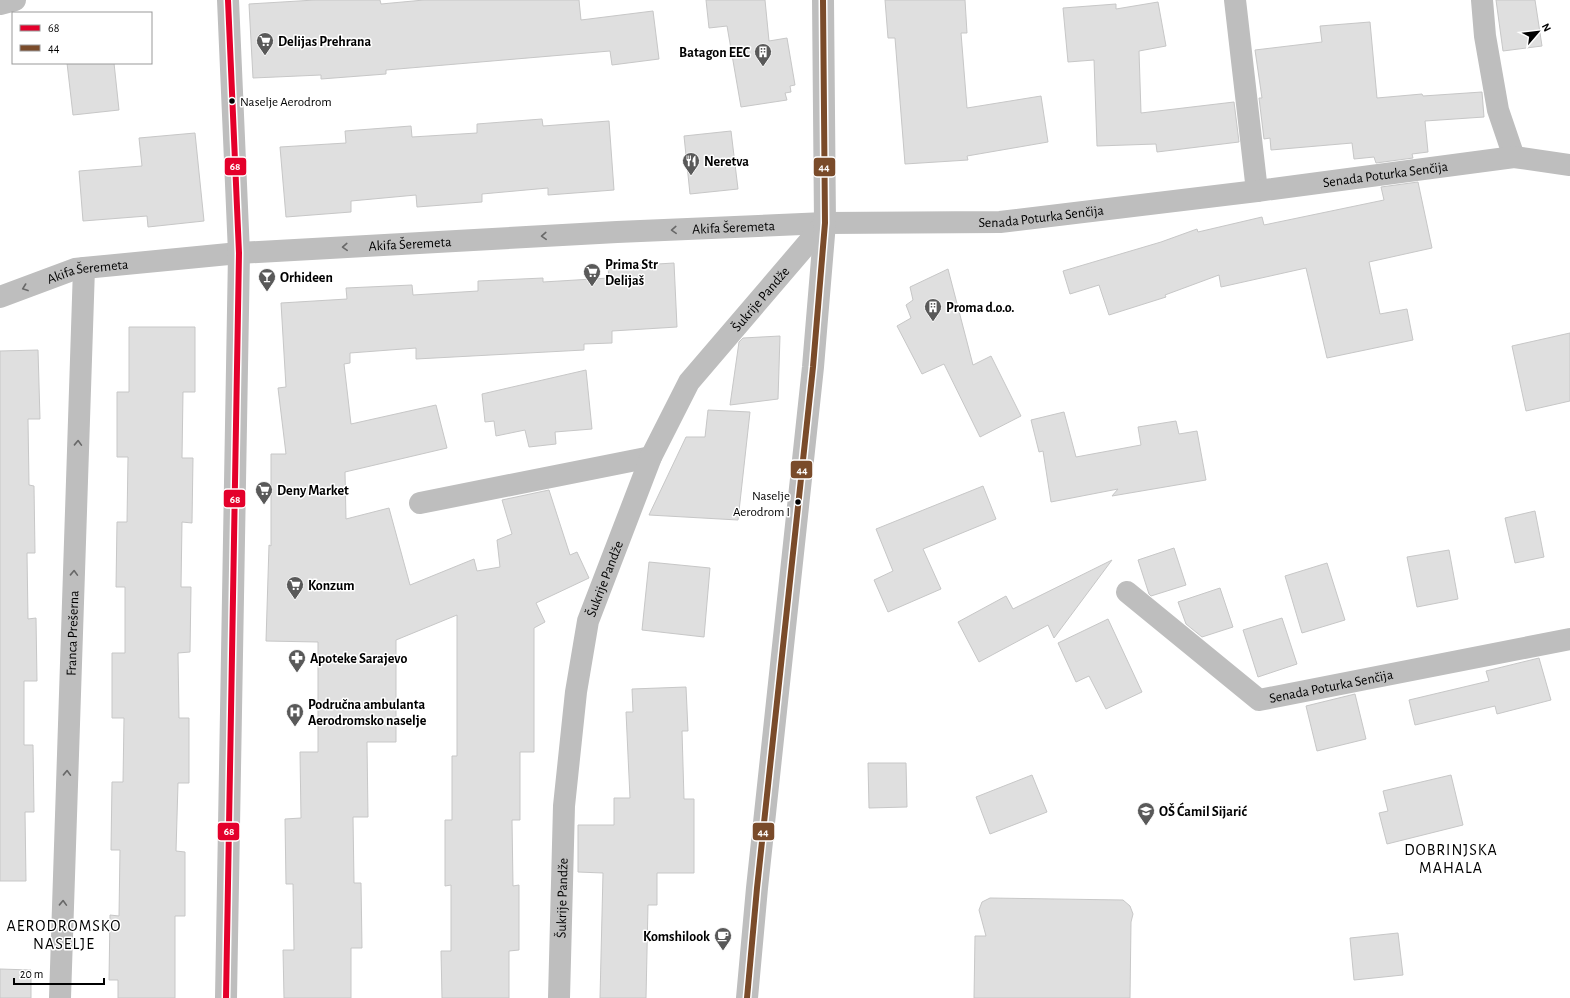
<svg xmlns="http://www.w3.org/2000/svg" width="1570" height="998" viewBox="0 0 1570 998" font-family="'Alegreya Sans',sans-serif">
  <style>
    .building { fill: #dfdfdf; stroke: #c7c7c7 }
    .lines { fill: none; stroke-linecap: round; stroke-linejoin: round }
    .minor { stroke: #bebebe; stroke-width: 22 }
    .bus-1-casing { stroke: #fff; stroke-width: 9 }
    .bus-2-casing { stroke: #fff; stroke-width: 9 }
    .bus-1 { stroke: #e4002b; stroke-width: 6 }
    .bus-2 { stroke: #7a4b2a; stroke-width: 6 }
    .oneway { stroke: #686868 }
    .bus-dot { fill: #000; stroke: #fff; stroke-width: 1.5 }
    .labels { text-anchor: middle; stroke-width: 3; stroke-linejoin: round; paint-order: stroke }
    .bus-label { font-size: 13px; fill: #000; stroke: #fff; text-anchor: start }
    .poi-label { font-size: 14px; font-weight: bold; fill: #000; stroke: #fff; text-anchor: start }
    .street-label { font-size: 14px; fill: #000; stroke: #fff }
    .quarter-label { font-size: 16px; letter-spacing: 1px; fill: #000; stroke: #fff }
    .line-badge { stroke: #fff; stroke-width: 1.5 }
    .badge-label { font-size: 11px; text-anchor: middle; font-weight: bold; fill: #fff }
  </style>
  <rect width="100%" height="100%" fill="#fff"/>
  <g class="building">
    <path d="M315,0h65l1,4 43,-4h155l2,20 72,-9 6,48 -47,6 -2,-14 -224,19v4l-65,5v-4l-68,3 -4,-74z"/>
    <path d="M706,0h59l4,41 18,-3 8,47 -5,1 1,6 -6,1 2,7 -46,7 -14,-81 -18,2z"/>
    <path d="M885,0h80l2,33h-6l6,75 74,-12 7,46 -81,14 1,4 -63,4 -10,-126h-7z"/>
    <path d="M1496,0h39l7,46 -39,5z"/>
    <path d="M1158,2l8,44 -27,5 2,62 93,-11 5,40 -82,10 -1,-8 -59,2 -3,-86 -26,2 -5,-54 53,-4v5z"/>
    <path d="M1370,22l7,76 45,-4 1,2 59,-4 2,25 -59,4 3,31 -16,2 1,4 -37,5 -2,-6 -20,2 -2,-16 -81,7 -1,-12 -6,1 -5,-41h3l-7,-48 67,-8 -2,-16z"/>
    <path d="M67,63h47l5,47 -46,5z"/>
    <path d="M542,119l1,7 66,-5 5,69 -66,5v-7l-66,6v8l-65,5 -1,-12 -65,6v11l-65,5 -6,-70 66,-4 -1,-12 66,-5 1,11 65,-4v-9z"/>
    <path d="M731,131l7,58 -48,5 -6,-58z"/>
    <path d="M195,133l9,88 -56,6 -1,-11 -64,5 -4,-50 63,-5 -3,-28z"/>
    <path d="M1418,182l14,66 -63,14 11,52 27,-5 6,31 -86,18 -21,-90 -85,19 -2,-12 -54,20 1,2 -57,18 -10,-30 -29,9 -7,-23 98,-29 36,-13 1,3 64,-15 2,8 120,-25 -3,-13z"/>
    <path d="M674,263l3,64 -65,4v12l-28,1v6l-168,9v-11l-66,5v10l-6,1 7,60 85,-19 11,43 -102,24 1,47 43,-11 21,77 64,-26 3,12 23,-4 -3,-27 15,-6 -10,-34 47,-10 21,65 7,-3 12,26 -53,25 9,19 -11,6v124h-14v68h-8l1,66 6,-1v65l-10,1v47h-67l-1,-47h10v-66l-6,1v-66h7v-64h5v-141l-61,25v102h-29l1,75h-15l1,66h7l1,65h-11v50h-67l-1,-48h11l-1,-66h-7l-1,-65 16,-1 -1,-66h18v-110l-52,-1 3,-96 2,1v-92h15l-8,-66 8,-1 -5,-84 66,-4 -1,-11 66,-3 1,10 65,-4v-10l65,-3v4l66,-4 -1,-11z"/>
    <path d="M948,269l25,96 18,-9 30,60 -41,21 -36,-73 -22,10 -25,-48 14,-8 -5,-13 7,-5 -3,-13z"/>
    <path d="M129,327h66v65h-12l-1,66h11l-1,65 -10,-1 -1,65h10l-1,65 -12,1 1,65h10v65h-11l-2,68 9,1v64h-10v82h-57v-18h-9l1,-65 9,1 1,-66h-9l1,-68h11l1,-64h-12v-65h13v-66h-9l1,-65h10l1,-65h-11v-65h12z"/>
    <path d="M1570,333v68l-44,10 -14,-65z"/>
    <path d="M780,336l-2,63 -48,6 9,-63 4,-4z"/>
    <path d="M38,350l2,69h-12l1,66 5,1 1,67h-8l1,66 8,-1 1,63h-13v64h9l1,67h-9l1,69h-26v-530z"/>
    <path d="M586,370l6,59 -37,3 1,12 -27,3 -4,-17 -29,6 -2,-15 -9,1 -3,-28z"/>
    <path d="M708,410l42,2 -12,108 -89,-5 37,-78h19z"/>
    <path d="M1064,412l12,45 65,-12 -3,-18 38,-6 3,13 18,-3 9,49 -94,16 6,-7 -67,13 -8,-51 -4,1 -8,-32z"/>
    <path d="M983,486l13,33 -73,30 18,40 -53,23 -14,-32 19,-9 -17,-42z"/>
    <path d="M1535,511l9,46 -29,6 -10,-45z"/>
    <path d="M1174,548l12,37 -35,11 -2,-2 -11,-34z"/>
    <path d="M1449,550l9,49 -41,8 -10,-50z"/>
    <path d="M1112,560l-58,78 -6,-13 -69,37 -21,-40 48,-26 7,13z"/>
    <path d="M649,562l61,6 -6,69 -62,-7z"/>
    <path d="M1327,563l18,57 -43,13 -17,-57z"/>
    <path d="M1220,588l13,39 -31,10 -16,-13 -8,-22z"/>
    <path d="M1282,618l15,46 -39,13 -15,-47z"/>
    <path d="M1108,619l34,73 -36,17 -17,-33 -13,6 -18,-39z"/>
    <path d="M1539,658l12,42 -54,14 -2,-8 -80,19 -6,-25 80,-19 -3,-10z"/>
    <path d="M686,687l2,44h-6l2,68h10v74h-37v32h-9l-2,93h-46l3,-125 -25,-1v-47h36v-27h16l-4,-86h7l-1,-23z"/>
    <path d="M1355,694l11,45 -49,12 -11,-45z"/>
    <path d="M868,763h38l1,44 -38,1z"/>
    <path d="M1032,775l15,37 -57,22 -14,-37z"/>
    <path d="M1451,775l12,50 -76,19 -8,-31 9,-2 -5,-20z"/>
    <path d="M990,898l133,2 7,6 3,8 -2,8 -1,76h-156l1,-62h11l-7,-26 3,-8z"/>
    <path d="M1398,933l5,42 -49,5 -4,-42z"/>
    <path d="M0,969l31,1v28h-31z"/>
  </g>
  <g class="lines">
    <g class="minor">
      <path d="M1235,0l22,191"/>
      <path d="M1482,0l3,36 13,74 16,47"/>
      <path d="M0,4l15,-4"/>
      <path id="s1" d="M0,297l75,-28 9,-1 155,-15 378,-21 208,-9 175,-1 257,-31 257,-34 56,8"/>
      <path d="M420,503l231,-46"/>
      <path id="s2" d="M1127,592l132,108 311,-61"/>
      <path id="s3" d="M60,998l24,-730"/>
      <path d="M226,998l13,-745 -11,-253"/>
      <path id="s4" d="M559,998l5,-192 12,-114 12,-71 63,-164 38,-75 136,-159"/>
      <path d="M747,998l10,-110 56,-521 12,-144 -2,-223"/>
    </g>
    <defs>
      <path id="bus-1" d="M226,998l13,-745 -11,-253"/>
      <path id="bus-2" d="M747,998l10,-110 56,-521 12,-144 -2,-223"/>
    </defs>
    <use href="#bus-1" class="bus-1-casing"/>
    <use href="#bus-2" class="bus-2-casing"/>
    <use href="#bus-1" class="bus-1"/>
    <use href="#bus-2" class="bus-2"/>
  </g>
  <defs><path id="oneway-chevron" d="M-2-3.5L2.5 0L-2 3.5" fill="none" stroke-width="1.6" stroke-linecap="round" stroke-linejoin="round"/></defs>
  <g class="oneway">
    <use href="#oneway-chevron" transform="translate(674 230) rotate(177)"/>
    <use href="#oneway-chevron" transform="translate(544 236) rotate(177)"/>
    <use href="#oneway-chevron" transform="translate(345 247) rotate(177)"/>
    <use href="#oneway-chevron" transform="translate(25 288) rotate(160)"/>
    <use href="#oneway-chevron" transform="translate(78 443) rotate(-88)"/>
    <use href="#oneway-chevron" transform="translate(74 573) rotate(-88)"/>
    <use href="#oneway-chevron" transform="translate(67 773) rotate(-88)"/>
    <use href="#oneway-chevron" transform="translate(63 903) rotate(-88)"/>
  </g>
  <defs>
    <symbol id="supermarket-pin" viewBox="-11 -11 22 30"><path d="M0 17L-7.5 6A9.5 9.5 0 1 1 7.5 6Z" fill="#595959" stroke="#fff"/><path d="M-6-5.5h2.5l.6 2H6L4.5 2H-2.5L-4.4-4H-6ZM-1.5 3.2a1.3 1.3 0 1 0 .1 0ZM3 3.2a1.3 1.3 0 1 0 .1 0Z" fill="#fff"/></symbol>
    <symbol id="building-pin" viewBox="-11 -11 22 30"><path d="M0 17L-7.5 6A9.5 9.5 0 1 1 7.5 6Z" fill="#595959" stroke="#fff"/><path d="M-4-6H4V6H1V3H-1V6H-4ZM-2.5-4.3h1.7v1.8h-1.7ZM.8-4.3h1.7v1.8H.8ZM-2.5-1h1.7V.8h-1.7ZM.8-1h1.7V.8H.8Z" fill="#fff"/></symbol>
    <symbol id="restaurant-pin" viewBox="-11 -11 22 30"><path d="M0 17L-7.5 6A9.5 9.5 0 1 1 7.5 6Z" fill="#595959" stroke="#fff"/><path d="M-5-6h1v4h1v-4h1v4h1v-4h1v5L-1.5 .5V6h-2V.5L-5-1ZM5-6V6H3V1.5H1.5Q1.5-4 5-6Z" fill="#fff"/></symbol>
    <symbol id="bar-pin" viewBox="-11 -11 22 30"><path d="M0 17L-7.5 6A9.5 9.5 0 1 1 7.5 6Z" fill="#595959" stroke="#fff"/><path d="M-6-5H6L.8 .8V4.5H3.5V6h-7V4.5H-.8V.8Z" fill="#fff"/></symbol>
    <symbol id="pharmacy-pin" viewBox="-11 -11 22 30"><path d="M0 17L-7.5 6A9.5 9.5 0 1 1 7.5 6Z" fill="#595959" stroke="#fff"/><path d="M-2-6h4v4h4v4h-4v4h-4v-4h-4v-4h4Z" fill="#fff"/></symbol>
    <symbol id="hospital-pin" viewBox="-11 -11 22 30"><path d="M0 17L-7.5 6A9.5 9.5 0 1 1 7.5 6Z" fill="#595959" stroke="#fff"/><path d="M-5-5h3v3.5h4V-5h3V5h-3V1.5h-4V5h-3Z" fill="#fff"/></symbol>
    <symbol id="school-pin" viewBox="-11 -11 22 30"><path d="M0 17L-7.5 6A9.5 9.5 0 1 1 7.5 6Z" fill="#595959" stroke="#fff"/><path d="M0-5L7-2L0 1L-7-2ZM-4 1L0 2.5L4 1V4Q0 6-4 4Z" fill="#fff"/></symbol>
    <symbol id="cafe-pin" viewBox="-11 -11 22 30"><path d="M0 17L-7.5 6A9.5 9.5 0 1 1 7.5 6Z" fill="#595959" stroke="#fff"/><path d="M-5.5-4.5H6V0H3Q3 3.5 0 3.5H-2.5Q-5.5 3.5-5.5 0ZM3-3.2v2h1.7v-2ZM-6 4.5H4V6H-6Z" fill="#fff"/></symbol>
  </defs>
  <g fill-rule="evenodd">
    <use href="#supermarket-pin" x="255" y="31" width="20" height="27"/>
    <use href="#building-pin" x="753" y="42" width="20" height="27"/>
    <use href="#restaurant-pin" x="681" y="151" width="20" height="27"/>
    <use href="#supermarket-pin" x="582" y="262" width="20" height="27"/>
    <use href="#bar-pin" x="257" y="267" width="20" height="27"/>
    <use href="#building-pin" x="923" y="297" width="20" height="27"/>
    <use href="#supermarket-pin" x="254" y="480" width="20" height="27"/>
    <use href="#supermarket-pin" x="285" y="575" width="20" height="27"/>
    <use href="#pharmacy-pin" x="287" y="648" width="20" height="27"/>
    <use href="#hospital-pin" x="285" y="702" width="20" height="27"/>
    <use href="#school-pin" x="1136" y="801" width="20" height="27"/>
    <use href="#cafe-pin" x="713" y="926" width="20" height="27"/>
  </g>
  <g class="bus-dot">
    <circle cx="232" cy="101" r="3.5"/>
    <circle cx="798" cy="502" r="3.5"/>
  </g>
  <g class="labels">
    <g class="bus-label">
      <text x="240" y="106">Naselje Aerodrom</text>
      <text x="790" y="500" text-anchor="end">Naselje<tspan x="790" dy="16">Aerodrom I</tspan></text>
    </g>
    <g class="poi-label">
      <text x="278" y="46">Delijas Prehrana</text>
      <text x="750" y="57" text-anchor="end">Batagon EEC</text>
      <text x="704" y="166">Neretva</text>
      <text x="605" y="269">Prima Str<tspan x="605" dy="16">Delijaš</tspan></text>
      <text x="280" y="282">Orhideen</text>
      <text x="946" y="312">Proma d.o.o.</text>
      <text x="277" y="495">Deny Market</text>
      <text x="308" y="590">Konzum</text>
      <text x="310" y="663">Apoteke Sarajevo</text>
      <text x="308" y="709">Područna ambulanta<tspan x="308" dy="16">Aerodromsko naselje</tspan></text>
      <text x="1159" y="816">OŠ Ćamil Sijarić</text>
      <text x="710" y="941" text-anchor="end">Komshilook</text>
    </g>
    <g class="street-label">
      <text dy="5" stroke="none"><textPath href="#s1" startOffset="1395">Senada Poturka Senčija</textPath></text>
      <text dy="5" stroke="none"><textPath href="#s1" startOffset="1048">Senada Poturka Senčija</textPath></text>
      <text dy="5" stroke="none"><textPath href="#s1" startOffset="740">Akifa Šeremeta</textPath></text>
      <text dy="5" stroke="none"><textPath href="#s1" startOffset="416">Akifa Šeremeta</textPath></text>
      <text dy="5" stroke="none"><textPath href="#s1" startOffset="92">Akifa Šeremeta</textPath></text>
      <text dy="5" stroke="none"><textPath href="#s4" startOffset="748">Šukrije Pandže</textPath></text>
      <text dy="5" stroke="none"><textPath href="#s4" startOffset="424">Šukrije Pandže</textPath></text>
      <text dy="5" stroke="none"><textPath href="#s3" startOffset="365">Franca Prešerna</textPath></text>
      <text dy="5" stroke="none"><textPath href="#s2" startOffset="244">Senada Poturka Senčija</textPath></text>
      <text dy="5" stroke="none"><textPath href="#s4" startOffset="100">Šukrije Pandže</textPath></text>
    </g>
    <g class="quarter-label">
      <text x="1451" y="855">DOBRINJSKA<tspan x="1451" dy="18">MAHALA</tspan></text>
      <text x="64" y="931">AERODROMSKO<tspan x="64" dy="18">NASELJE</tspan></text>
    </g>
  </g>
  <g class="line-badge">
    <rect x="224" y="157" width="23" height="19" rx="4" fill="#e4002b"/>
    <rect x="813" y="157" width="23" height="20" rx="4" fill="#7a4b2a"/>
    <rect x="790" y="460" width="23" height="19" rx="4" fill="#7a4b2a"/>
    <rect x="223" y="489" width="23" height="19" rx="4" fill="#e4002b"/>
    <rect x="217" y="822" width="23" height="19" rx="4" fill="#e4002b"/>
    <rect x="752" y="822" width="23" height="19" rx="4" fill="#7a4b2a"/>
  </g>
  <g class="badge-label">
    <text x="235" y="170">68</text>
    <text x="824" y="171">44</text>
    <text x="802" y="474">44</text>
    <text x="235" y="503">68</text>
    <text x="229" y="835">68</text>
    <text x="763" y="836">44</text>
  </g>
  <rect x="12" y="12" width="140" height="52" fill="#ffffff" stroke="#999999"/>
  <rect x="20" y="25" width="20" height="6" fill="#e4002b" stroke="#999999"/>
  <text x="48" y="32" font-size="12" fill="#000000">68</text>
  <rect x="20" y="45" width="20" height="6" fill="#7a4b2a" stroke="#999999"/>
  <text x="48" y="52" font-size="12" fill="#000000">44</text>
  <g transform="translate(1538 32) rotate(62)" stroke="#ffffff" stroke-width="3" paint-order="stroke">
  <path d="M0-3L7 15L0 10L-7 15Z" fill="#000000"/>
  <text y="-6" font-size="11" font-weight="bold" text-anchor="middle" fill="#000000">N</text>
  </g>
  <path d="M14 978v6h90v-6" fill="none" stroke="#000000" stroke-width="2"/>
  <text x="20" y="978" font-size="12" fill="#000000" stroke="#ffffff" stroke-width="3" paint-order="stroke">20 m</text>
</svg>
